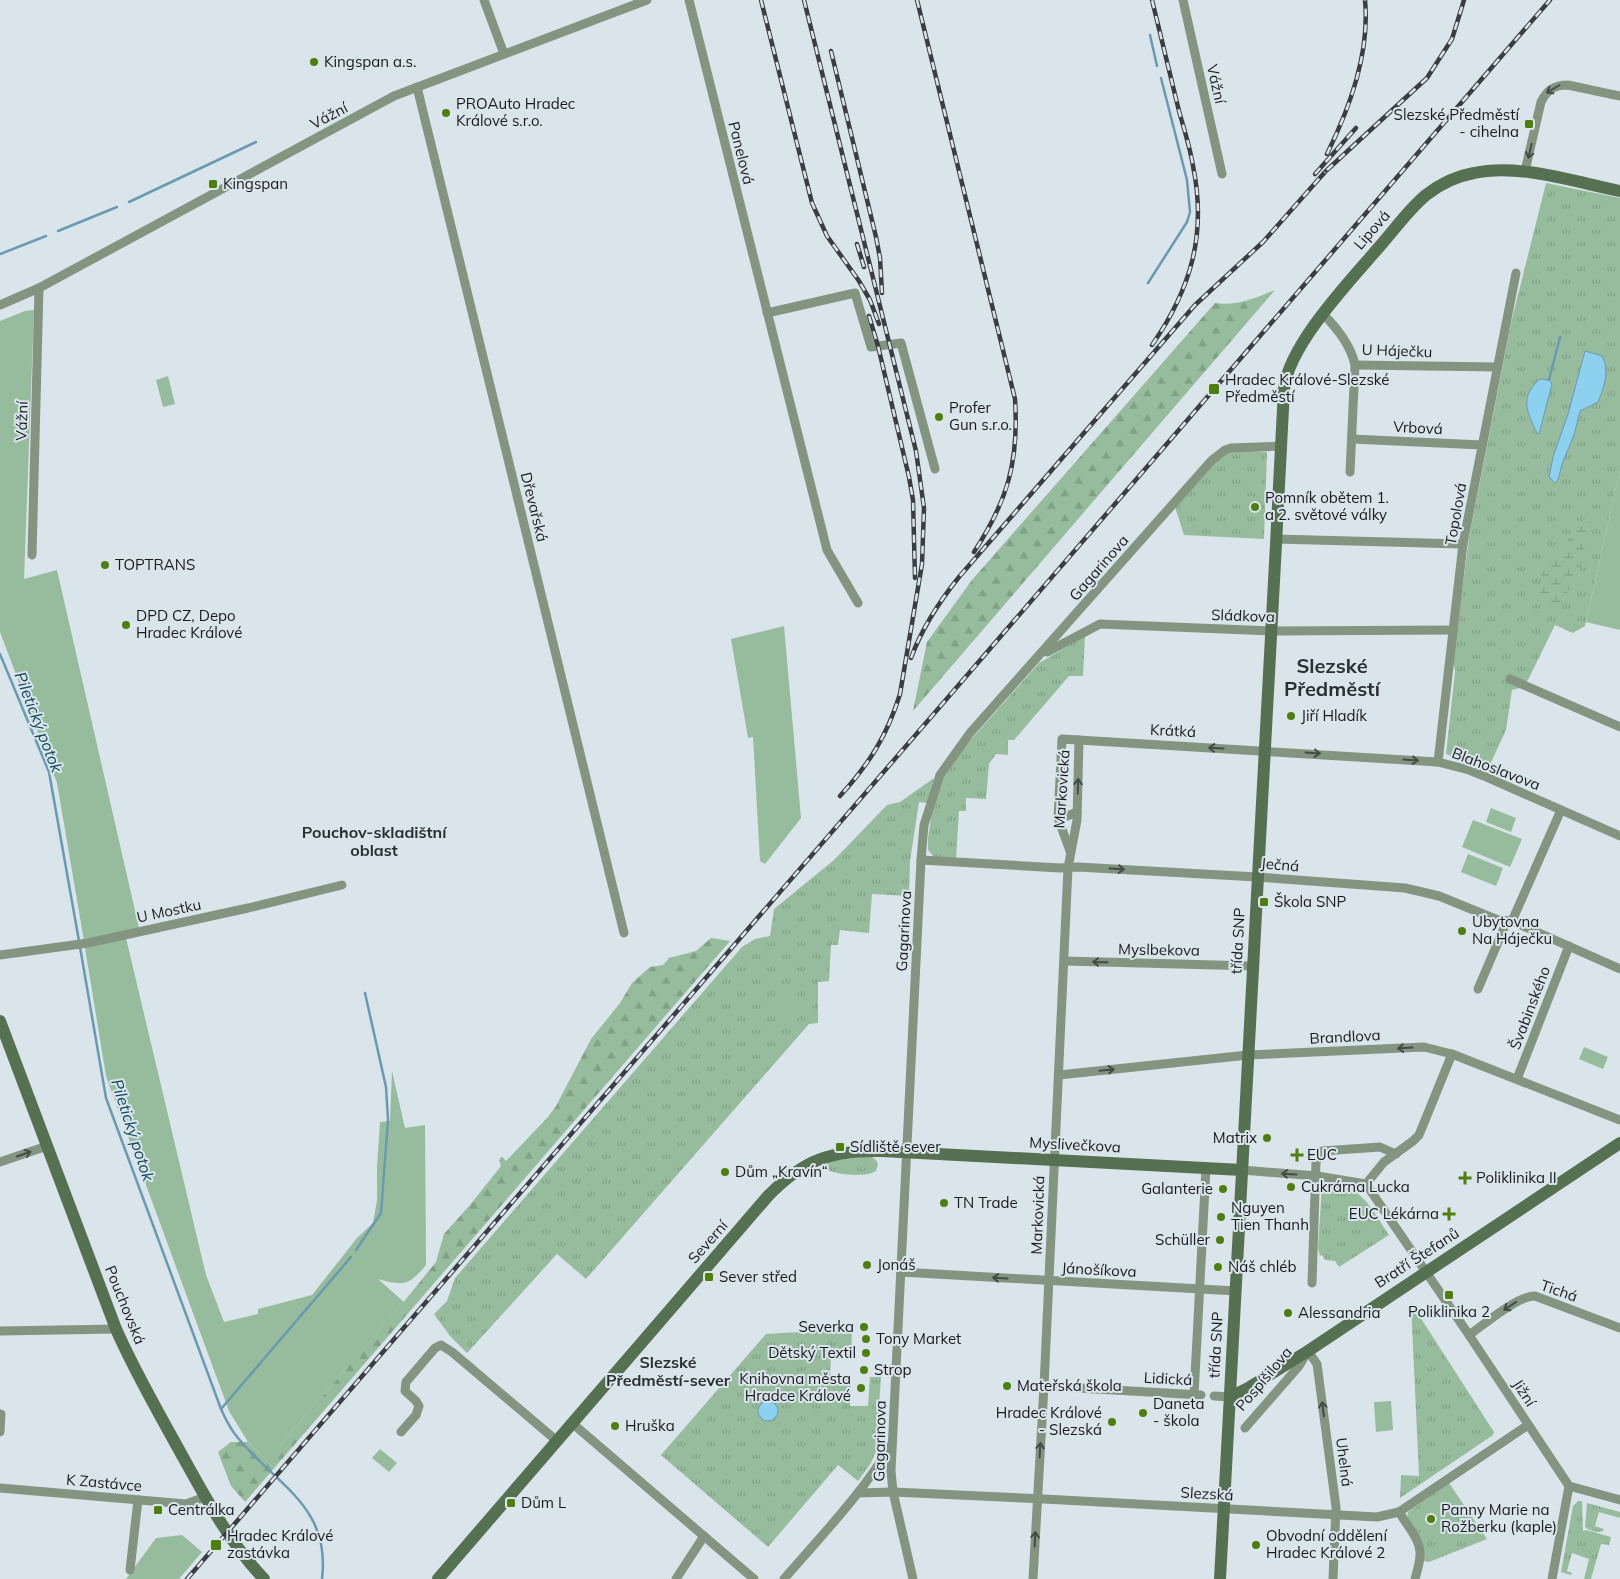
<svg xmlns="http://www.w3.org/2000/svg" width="1620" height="1579" viewBox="0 0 1620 1579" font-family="Mulish,sans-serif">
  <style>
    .grass { fill: url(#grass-tufts) }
    .forest { fill: url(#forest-firs) }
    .wetland { fill: url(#wetland-marsh) }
    .garden { fill: #97bc9d }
    .water { fill: #8dd0ef; stroke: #6a9ab0 }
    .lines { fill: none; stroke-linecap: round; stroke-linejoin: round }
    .stream { stroke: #6a9ab0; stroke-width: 2.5 }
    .street { stroke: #839580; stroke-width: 9 }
    .secondary { stroke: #567052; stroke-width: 12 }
    .rail-casing { stroke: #3a3e42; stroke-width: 4.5 }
    .rail { stroke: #dae4eb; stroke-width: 2.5; stroke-dasharray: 8; stroke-linecap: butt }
    .oneway { stroke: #434c45 }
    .poi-dot { fill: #4e7f0d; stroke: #dae4eb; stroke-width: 2 }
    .labels { text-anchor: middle; stroke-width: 4; stroke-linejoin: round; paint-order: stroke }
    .poi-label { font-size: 15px; fill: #181b1e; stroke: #dae4eb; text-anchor: start }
    .street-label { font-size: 15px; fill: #181b1e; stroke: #dae4eb }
    .water-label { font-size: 16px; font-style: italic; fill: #0d465c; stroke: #dae4eb }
    .neighbourhood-label { font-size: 16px; font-weight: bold; fill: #282f35; stroke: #dae4eb }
    .district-label { font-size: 20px; font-weight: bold; fill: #282f35; stroke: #dae4eb }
  </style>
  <defs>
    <pattern id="grass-tufts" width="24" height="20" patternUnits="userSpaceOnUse" patternTransform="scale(1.25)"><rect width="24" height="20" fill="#97bc9d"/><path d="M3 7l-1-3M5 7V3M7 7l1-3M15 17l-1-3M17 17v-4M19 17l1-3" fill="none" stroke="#81a187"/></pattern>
    <pattern id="forest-firs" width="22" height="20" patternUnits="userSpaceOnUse" patternTransform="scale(1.25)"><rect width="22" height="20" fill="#97bc9d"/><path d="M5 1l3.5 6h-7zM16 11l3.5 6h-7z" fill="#81a187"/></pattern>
    <pattern id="wetland-marsh" width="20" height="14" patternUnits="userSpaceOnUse" patternTransform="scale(1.25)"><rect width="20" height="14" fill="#97bc9d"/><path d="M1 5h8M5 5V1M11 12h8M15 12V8" fill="none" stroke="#81a187"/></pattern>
  </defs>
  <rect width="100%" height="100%" fill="#dae4eb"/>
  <g class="grass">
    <path d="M1546,183l74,15v272l-35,156 -12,7 -18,-8 -27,55 -8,8 -8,2 -6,40 -18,39 -42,-15 9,-82 -2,-11 16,-123 42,-215z"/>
    <path d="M1240,451l27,1 -3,87 -80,-4 -9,-28 41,-45 13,-10z"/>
    <path d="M1085,636l-2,40h-14l-55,64h-6v15l-12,-1 -7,10 -3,35 -20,-1v13h-7l-3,48 -22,-2 -6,-7v-12l4,-26 12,-35 23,-33 72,-81z"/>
    <path d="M934,778l-7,25 -8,-1 -9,59 -1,35 -37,-2 -3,39 -29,-3 -2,15h-7l-2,36 -11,1v41l-9,1 -223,255 -29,-25 -90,99 -17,-17 -16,-22 13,-13 8,-23 287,-331 13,-8 15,-3 4,-27 60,-49 53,-55 13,-3z"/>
    <path d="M870,1156l6,4 2,4 -2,7c-11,7 -44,4 -54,-4l1,-3 5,-3z"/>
    <path d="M1322,1185c8,1 17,1 24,3 21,6 31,30 43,47l-50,32 -4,-6 -10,-1 -3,-5 -2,1 -2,-8z"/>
    <path d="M1411,1303l83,129 -1,3 -93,63 1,-23 18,1z"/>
    <path d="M852,1329l-1,30 -20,-1 -1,17h21l-1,31h18l2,-29h11l-5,74 -5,12 -13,18 -20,-16 -70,82 -107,-92 105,-121z"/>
    <path d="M1449,1483l38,56 -58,23 -6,-1 -16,-43 1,-6z"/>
    <path d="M1578,1501h4l1,30 3,-1 25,7 -2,8 -8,-1 -10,35h-7l5,-20 -17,-6 -5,18 5,2 -1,2 -10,-3 12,-66z"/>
    <path d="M1587,1503l33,9v6l-21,-6 -4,14 9,3 -1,2c-4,2 -14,0 -18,-4z"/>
  </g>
  <g class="forest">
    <path d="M1275,290l-362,421 14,-69 45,-62 243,-277c23,3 40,-5 60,-13z"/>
    <path d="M711,938l19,3 -485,561 -14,-16 -13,-34 13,-10h17l24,24 7,-20 123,-142 34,-42 8,-28 26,-29 31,-39 -2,-6 3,-3 4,4 41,-43 9,-12 35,-67 29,-36 12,-20 18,-16 13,-2 6,-7 27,-7z"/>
  </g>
  <path class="wetland" d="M1593,508l-15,71 -23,28 -14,-2v-31z"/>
  <g class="garden">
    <path d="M34,310l-10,269 33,-9 82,358 -55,13 -27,-158 -57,-151v-311l25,-10z"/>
    <path d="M168,376l7,28 -12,3 -7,-27z"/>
    <path d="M1620,470v160l-34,-8z"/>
    <path d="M784,626l17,192 -36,46 -5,-3 -7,-124 -5,1 -17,-99z"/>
    <path d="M1491,808l25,10 -5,14 -25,-10z"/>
    <path d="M1473,820l49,19 -12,28 -48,-20z"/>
    <path d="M1468,854l35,14 -7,18 -35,-14z"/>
    <path d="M126,938l80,337 18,47 34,-8v-5l54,-14 45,-57 16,-15 4,-23v-33l3,-45 10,-1 2,-50 13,57 20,-3 1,140c-17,21 -23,21 -48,14l26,23 -125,144 5,4 -12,16 -24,-24 -19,-31 -123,-335 -21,-128z"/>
    <path d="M781,996l18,15 -7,8 -18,-14z"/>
    <path d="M1584,1047l24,10 -5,12 -24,-10z"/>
    <path d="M1391,1401l2,29 -17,2 -2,-30z"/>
    <path d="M380,1449l17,14 -8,9 -17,-14z"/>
    <path d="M182,1535l20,17 -23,27h-53l30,-41z"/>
  </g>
  <g class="water">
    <path d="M1585,351l17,5c8,14 2,32 -4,46l-18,9 -6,24 -12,29 -4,16 -3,3 -6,-6 4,-20 15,-43z"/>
    <path d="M1540,379l9,1 3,4 -13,50 -2,-1c-10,-21 -18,-36 3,-54z"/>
    <circle cx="768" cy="1411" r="10"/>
  </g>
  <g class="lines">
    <g class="stream">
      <path d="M1150,35l7,31"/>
      <path d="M129,202l127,-60"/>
      <path d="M58,231l59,-24"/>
      <path d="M0,254l46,-18"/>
      <path d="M1148,283l39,-61 3,-10 -3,-32 -26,-102"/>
      <path d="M1549,380l11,-43"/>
      <path d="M0,654l49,118 30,169"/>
      <path d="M80,947l26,151 115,311c4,9 10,21 17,29 39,48 93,68 84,141"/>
      <path d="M356,1250l25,-37 7,-93 -2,-33 -21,-94"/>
      <path d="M221,1409l130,-152"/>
    </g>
    <g class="street">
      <path d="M484,0l20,54"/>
      <path d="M689,0l138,550 31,53"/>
      <path d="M1183,0l39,174"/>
      <path d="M417,87l207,846"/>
      <path d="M1525,171l16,-69c6,-12 13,-17 27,-17l52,11"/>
      <path d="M0,305l39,-17 355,-192 253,-96"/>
      <path d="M767,313l88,-20 16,54 30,-4 34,126"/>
      <path d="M1323,314c14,14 28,32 32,51l-5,107"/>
      <path d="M1355,365l142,2"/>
      <path d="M1352,439l130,6"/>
      <path d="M1276,539l187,5"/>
      <path d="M32,555l7,-267"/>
      <path d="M1047,652l53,-28 172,7 181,-1"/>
      <path d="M1510,679l110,48"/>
      <path d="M1438,762l25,-218 53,-271"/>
      <path d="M1059,812l8,4 10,-4"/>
      <path d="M1070,851l-12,-33 4,-79 376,23 31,8 15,6 136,60"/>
      <path d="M921,860l139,8 18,-1 179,10 148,11 34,8 59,24 14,1 108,48"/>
      <path d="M1512,921l49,-111"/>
      <path d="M0,955l88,-12 160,-35 94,-23"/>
      <path d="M1065,961l188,5"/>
      <path d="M1478,989l29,-68"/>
      <path d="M1059,1075l189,-20 176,-8 28,7 168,66"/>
      <path d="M1517,1079l52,-133"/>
      <path d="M0,1162l47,-16"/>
      <path d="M1242,1170l75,6 49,8 103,151 100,151 51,14"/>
      <path d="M1366,1184l18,-22 29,-21 6,-6 33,-81"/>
      <path d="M901,1272l335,19"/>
      <path d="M1312,1283l4,-121 6,-11 58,-4 16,7"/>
      <path d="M0,1331l116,-2"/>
      <path d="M1469,1335c16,-11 48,-39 66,-39l85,32"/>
      <path d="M1044,1386l157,9"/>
      <path d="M1194,1395l12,-227"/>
      <path d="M1214,1396l16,1"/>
      <path d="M572,1423l182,156"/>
      <path d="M1245,1428l54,-62 9,-15 9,13 19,143 -3,72"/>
      <path d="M0,1432l1,-18"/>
      <path d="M401,1432l15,-17 3,-9 -3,-5 -11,-10 1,-9 29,-34 6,-3 11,7 105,89"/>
      <path d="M0,1488l186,16 19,-7"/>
      <path d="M858,1493l35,-1 151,7 333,18 22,-5 129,-87"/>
      <path d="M1399,1512c7,12 22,28 21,43 0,8 -3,16 -5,24"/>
      <path d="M130,1570l8,-70"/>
      <path d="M676,1579l28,-43"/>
      <path d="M784,1579c37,-43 78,-85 107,-134"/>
      <path d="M913,1579l-20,-87 -2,-21 30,-611 3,-35 16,-50 30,-42 242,-273 13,-10 6,-2 51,-2"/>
      <path d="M1033,1579l11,-193 24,-518 9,-48 2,-80"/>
      <path d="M1552,1579l17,-93"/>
    </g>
    <g class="secondary">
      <path d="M0,1021l116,308c18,41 40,79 62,119 25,45 50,93 86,131"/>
      <path d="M1230,1397l18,-9 60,-37 312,-208"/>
      <path d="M438,1579l330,-383c36,-37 64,-46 114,-45l360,19"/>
      <path d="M1220,1579l56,-1035 8,-155c5,-45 67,-109 96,-143 15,-17 29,-37 46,-51 14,-11 31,-19 48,-22 45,-10 101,9 146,18"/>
    </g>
    <defs>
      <g id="rail">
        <path d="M761,0l51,203 15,33 32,45 11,19 9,24"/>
        <path d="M804,0l112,451 8,57 -2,56 -22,130c-13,42 -31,70 -60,102"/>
        <path d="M917,0l98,399c4,62 -7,101 -41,153"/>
        <path d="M831,51l45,186 4,21 2,35"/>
        <path d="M1327,154c23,-47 43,-101 38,-154"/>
        <path d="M1327,170l100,-92 25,-39 12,-39"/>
        <path d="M1315,174l41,-46"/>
        <path d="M857,244l7,23"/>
        <path d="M869,316l9,30 31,131 4,23 2,78"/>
        <path d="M1152,345c39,-56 55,-111 41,-179 -3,-19 -9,-37 -14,-55 -9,-37 -18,-74 -27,-111"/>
        <path d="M911,658c11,-30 28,-56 48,-81l236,-272 68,-63 62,-70"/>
        <path d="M187,1579l1363,-1579"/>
      </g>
    </defs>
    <use href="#rail" class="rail-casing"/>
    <use href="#rail" class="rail"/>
  </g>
  <defs><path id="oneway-shaft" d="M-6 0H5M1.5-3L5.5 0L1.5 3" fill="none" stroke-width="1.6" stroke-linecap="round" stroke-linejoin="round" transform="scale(1.25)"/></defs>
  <g class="oneway">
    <use href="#oneway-shaft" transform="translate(1553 89) rotate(150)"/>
    <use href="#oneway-shaft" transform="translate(1530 151) rotate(103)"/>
    <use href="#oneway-shaft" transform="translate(1216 748) rotate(-177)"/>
    <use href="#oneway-shaft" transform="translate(1313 753) rotate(4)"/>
    <use href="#oneway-shaft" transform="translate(1411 760) rotate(4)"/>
    <use href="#oneway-shaft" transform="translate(1078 786) rotate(-88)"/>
    <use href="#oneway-shaft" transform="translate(1117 869) rotate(3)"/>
    <use href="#oneway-shaft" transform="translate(1100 962) rotate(-179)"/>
    <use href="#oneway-shaft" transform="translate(1405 1048) rotate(177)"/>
    <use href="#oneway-shaft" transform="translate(1107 1070) rotate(-6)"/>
    <use href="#oneway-shaft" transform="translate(24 1154) rotate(-19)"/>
    <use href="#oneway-shaft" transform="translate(1289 1174) rotate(-177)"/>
    <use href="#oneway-shaft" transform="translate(1000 1278) rotate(-177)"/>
    <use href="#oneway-shaft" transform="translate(1510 1306) rotate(146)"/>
    <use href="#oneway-shaft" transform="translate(1323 1409) rotate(-97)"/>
    <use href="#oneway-shaft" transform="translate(1040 1450) rotate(-87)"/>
    <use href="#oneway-shaft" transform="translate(1035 1539) rotate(-87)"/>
  </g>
  <g class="poi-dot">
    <circle cx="314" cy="62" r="5"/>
    <circle cx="446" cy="113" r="5"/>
    <rect x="1524" y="119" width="10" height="10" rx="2.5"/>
    <rect x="208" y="179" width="10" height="10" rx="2.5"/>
    <rect x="1208" y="383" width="12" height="12" rx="2.5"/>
    <circle cx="939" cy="417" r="5"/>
    <circle cx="1255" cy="507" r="5"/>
    <circle cx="105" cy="565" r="5"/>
    <circle cx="126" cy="625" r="5"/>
    <circle cx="1291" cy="716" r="5"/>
    <rect x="1259" y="897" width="10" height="10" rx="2.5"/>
    <circle cx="1462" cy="931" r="5"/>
    <circle cx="1267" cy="1138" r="5"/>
    <rect x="835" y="1142" width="10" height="10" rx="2.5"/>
    <path d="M1294.5 1147.5h5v5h5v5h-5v5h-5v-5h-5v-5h5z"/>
    <circle cx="725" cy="1172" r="5"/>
    <path d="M1462.5 1170.5h5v5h5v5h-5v5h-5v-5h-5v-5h5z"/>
    <circle cx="1291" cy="1187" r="5"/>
    <circle cx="1223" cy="1189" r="5"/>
    <circle cx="944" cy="1203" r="5"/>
    <path d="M1446.5 1206.5h5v5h5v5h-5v5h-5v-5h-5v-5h5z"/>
    <circle cx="1221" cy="1217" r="5"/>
    <circle cx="1220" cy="1240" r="5"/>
    <circle cx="867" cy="1265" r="5"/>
    <circle cx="1218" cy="1267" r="5"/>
    <rect x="704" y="1272" width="10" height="10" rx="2.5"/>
    <rect x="1444" y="1290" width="10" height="10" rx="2.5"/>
    <circle cx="1288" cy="1313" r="5"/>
    <circle cx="864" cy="1327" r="5"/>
    <circle cx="866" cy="1339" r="5"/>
    <circle cx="866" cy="1353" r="5"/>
    <circle cx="864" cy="1370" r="5"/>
    <circle cx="1007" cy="1386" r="5"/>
    <circle cx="861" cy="1388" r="5"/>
    <circle cx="1143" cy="1413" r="5"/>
    <circle cx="1112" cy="1422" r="5"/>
    <circle cx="615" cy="1426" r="5"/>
    <rect x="506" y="1498" width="10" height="10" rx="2.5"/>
    <rect x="153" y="1505" width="10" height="10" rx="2.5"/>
    <circle cx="1431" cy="1519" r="5"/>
    <rect x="210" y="1539" width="12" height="12" rx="2.5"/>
    <circle cx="1256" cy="1545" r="5"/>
  </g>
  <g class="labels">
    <g class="poi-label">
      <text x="324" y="67">Kingspan a.s.</text>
      <text x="456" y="109">PROAuto Hradec<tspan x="456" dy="17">Králové s.r.o.</tspan></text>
      <text x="1519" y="120" text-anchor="end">Slezské Předměstí<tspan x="1519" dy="17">- cihelna</tspan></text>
      <text x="223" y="189">Kingspan</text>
      <text x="1225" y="385">Hradec Králové-Slezské<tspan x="1225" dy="17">Předměstí</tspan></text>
      <text x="949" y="413">Profer<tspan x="949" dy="17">Gun s.r.o.</tspan></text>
      <text x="1265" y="503">Pomník obětem 1.<tspan x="1265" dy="17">a 2. světové války</tspan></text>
      <text x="115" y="570">TOPTRANS</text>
      <text x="136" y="621">DPD CZ, Depo<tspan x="136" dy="17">Hradec Králové</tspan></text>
      <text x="1301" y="721">Jiří Hladík</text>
      <text x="1274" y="907">Škola SNP</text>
      <text x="1472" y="927">Ubytovna<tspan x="1472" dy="17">Na Háječku</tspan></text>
      <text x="1257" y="1143" text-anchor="end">Matrix</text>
      <text x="850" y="1152">Sídliště sever</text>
      <text x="1307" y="1160">EUC</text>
      <text x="735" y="1177">Dům „Kravín“</text>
      <text x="1476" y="1183">Poliklinika II</text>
      <text x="1301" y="1192">Cukrárna Lucka</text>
      <text x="1213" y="1194" text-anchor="end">Galanterie</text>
      <text x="954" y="1208">TN Trade</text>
      <text x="1231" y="1213">Nguyen<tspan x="1231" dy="17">Tien Thanh</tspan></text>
      <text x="1439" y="1219" text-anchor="end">EUC Lékárna</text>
      <text x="1210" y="1245" text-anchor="end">Schüller</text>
      <text x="877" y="1270">Jonáš</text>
      <text x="1228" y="1272">Náš chléb</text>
      <text x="719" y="1282">Sever střed</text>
      <text x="1449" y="1317" text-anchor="middle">Poliklinika 2</text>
      <text x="1298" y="1318">Alessandria</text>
      <text x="854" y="1332" text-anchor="end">Severka</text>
      <text x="876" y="1344">Tony Market</text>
      <text x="856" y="1358" text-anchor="end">Dětský Textil</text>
      <text x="874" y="1375">Strop</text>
      <text x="851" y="1384" text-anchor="end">Knihovna města<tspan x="851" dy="17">Hradce Králové</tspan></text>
      <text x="1017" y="1391">Mateřská škola</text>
      <text x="1153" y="1409">Daneta<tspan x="1153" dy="17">- škola</tspan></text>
      <text x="1102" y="1418" text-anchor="end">Hradec Králové<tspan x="1102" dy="17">- Slezská</tspan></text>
      <text x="625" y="1431">Hruška</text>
      <text x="521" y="1508">Dům L</text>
      <text x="168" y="1515">Centrálka</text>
      <text x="1441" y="1515">Panny Marie na<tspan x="1441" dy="17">Rožberku (kaple)</tspan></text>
      <text x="227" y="1541">Hradec Králové<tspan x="227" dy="17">zastávka</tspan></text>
      <text x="1266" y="1541">Obvodní oddělení<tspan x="1266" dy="17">Hradec Králové 2</tspan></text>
    </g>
    <g class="street-label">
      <text transform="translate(1216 84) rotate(77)" y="5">Vážní</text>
      <text transform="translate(329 116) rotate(-28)" y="5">Vážní</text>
      <text transform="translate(741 153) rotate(76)" y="5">Panelová</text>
      <text transform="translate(1372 230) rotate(-49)" y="5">Lipová</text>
      <text transform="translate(1397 351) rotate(2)" y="5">U Háječku</text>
      <text transform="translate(22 421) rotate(-88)" y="5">Vážní</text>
      <text transform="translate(1418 428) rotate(3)" y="5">Vrbová</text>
      <text transform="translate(534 507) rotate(76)" y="5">Dřevařská</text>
      <text transform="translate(1456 514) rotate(-80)" y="5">Topolová</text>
      <text transform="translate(1099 568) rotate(-49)" y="5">Gagarinova</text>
      <text transform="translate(1243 616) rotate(2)" y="5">Sládkova</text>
      <text transform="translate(1173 731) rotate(3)" y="5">Krátká</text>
      <text transform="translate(1496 769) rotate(21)" y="5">Blahoslavova</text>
      <text transform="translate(1062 789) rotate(-86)" y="5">Markovická</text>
      <text transform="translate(1280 865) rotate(5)" y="5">Ječná</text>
      <text transform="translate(169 911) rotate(-12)" y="5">U Mostku</text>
      <text transform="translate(904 931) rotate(-87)" y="5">Gagarinova</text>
      <text transform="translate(1238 941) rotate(-87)" y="5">třída SNP</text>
      <text transform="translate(1159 950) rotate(1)" y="5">Myslbekova</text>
      <text transform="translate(1530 1008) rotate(-69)" y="5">Švabinského</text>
      <text transform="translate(1345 1037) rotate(-3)" y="5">Brandlova</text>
      <text transform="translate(1075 1145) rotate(3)" y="5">Myslivečkova</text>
      <text transform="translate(1038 1215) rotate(-88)" y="5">Markovická</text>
      <text transform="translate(708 1242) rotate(-49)" y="5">Severní</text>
      <text transform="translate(1417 1258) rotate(-33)" y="5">Bratří Štefanů</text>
      <text transform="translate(1099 1270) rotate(3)" y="5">Jánošíkova</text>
      <text transform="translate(1559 1291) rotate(19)" y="5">Tichá</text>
      <text transform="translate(125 1305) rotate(68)" y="5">Pouchovská</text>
      <text transform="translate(1216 1345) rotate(-87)" y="5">třída SNP</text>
      <text transform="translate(1168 1379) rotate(3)" y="5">Lidická</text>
      <text transform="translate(1264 1379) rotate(-50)" y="5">Pospíšilova</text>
      <text transform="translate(1524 1393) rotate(57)" y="5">Jižní</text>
      <text transform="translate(880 1441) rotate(-89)" y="5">Gagarinova</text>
      <text transform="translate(1344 1462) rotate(83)" y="5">Uhelná</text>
      <text transform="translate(104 1483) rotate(5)" y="5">K Zastávce</text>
      <text transform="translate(1207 1494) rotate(3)" y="5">Slezská</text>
    </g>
    <g class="water-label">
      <text transform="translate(39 722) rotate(69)" y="6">Piletický potok</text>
      <text transform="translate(133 1130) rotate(72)" y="6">Piletický potok</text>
    </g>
    <g class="neighbourhood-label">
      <text x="374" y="838">Pouchov-skladištní<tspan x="374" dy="18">oblast</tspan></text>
      <text x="668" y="1368">Slezské<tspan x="668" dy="18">Předměstí-sever</tspan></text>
    </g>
    <g class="district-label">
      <text x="1332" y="673">Slezské<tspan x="1332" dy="23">Předměstí</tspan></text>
    </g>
  </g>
</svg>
